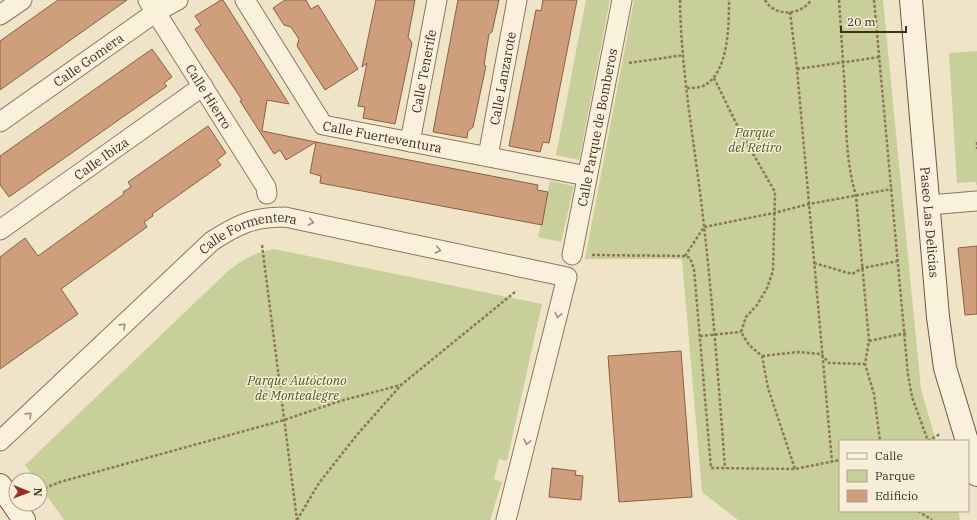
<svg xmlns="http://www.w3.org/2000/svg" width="977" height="520" viewBox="0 0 977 520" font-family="'IBM Plex Serif',serif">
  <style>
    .green { fill: #c9cf9b }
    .building { fill: #cf9f7d; stroke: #8d5f41 }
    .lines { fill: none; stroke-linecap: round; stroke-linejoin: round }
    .street-casing { stroke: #8d765c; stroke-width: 21 }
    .secondary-casing { stroke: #6f573f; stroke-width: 24 }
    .path { stroke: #8d765c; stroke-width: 2.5; stroke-dasharray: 3 2; stroke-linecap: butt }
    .street { stroke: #faf1dc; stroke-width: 19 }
    .secondary { stroke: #faf1dc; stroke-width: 22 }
    .oneway { stroke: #9c907e }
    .labels { text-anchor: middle; stroke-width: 3; stroke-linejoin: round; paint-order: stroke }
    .street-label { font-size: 13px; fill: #3d2e20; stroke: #f7eed8 }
    .park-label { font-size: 13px; font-style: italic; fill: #4d5a26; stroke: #f7eed8 }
  </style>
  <rect width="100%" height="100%" fill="#f0e4c8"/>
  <g class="green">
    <path d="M586,0h24l-31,160 -23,-5z"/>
    <path d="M634,0h249l38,389 15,52h-96v70h118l2,9h-222l-36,-28 -20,-233h-97z"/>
    <path d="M977,51v134h-1v-3l-19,1 -8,-130z"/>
    <path d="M550,181l24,5 -13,56 -23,-5z"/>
    <path d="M274,249l268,55 -35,157 -8,-2 -5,20 8,3 -12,38h-426l-24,-34v-6h-4l-11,-15 203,-194c15,-12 28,-19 46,-22z"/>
  </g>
  <g class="building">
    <path d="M58,0h69l-127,90v-49z"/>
    <path d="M221,0h2l66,104 -22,-4 -5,31 54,11 -30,18 -6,-10 -6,4 -34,-53 2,-1 -47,-71 6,-4 -6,-9z"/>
    <path d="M285,0h21l5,9 7,-4 40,64 -33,21 -28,-44 2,-7 -8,-12 -7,-2 -11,-17z"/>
    <path d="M376,0h39l-7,37 4,6 -17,81 -32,-6 2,-11 -7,-1 9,-43 -5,4z"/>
    <path d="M458,0h41l-7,32 -3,2 -5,31 2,1 -13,61 -5,4 -1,7 -34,-6z"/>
    <path d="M543,0h34l-28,143 -6,-1 -3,10 -31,-6 27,-136 5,1z"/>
    <path d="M152,49l20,28 -8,6 3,3 -158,111 -9,-12v-29z"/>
    <path d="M208,126l18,27 -9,7 4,5 -69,49 1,2 -9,6 3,5 -86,62 17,25 -78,55v-112l25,-19 13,18 86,-62 -1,-2 8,-5 -3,-5z"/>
    <path d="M316,142l222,43 -1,5 11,2 -6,33 -222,-42 1,-7 -11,-3z"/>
    <path d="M977,246v68l-12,1 -7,-67z"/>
    <path d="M681,351l11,146 -73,5 -11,-146z"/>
    <path d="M552,468l24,3 -1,4 8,1 -2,24 -32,-3z"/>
  </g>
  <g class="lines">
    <defs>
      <g id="street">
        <path id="s1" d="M148,0l118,187 1,7"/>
        <path id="s2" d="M245,0l78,125 264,51"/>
        <path d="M0,15l22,-15"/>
        <path id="s3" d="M0,122l156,-110 22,-12"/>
        <path id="s4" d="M410,142l27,-142"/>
        <path id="s5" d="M488,156l29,-156"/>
        <path d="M929,205l48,-4"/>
        <path id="s6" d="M0,230l203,-144"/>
        <path id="s7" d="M572,255l50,-255"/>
        <path id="s8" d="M0,441l212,-200c27,-17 41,-24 73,-24l282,60 -61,243"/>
      </g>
      <g id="secondary">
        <path id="s9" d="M911,0l27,317 7,51 22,73"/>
        <path d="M968,445l9,30"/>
        <path d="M0,485l24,35"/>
      </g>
    </defs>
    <use href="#street" class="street-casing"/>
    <use href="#secondary" class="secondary-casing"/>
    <g class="path">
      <path d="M680,0c1,76 16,151 24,226 9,81 15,162 21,242"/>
      <path d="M765,0c9,17 36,16 46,0"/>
      <path d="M839,0c2,31 4,61 6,92 1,36 1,70 11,104l13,145 -4,23 9,30 6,47"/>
      <path d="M874,0l34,375 4,22 16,44"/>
      <path d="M790,12l7,57 35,393"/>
      <path d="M629,63l55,-8"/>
      <path d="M797,69l83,-12"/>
      <path d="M714,78l26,53 35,61 -2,79 -6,17 -10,17 -11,12 -5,15 8,13 13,11 6,32 27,81"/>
      <path d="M687,88c5,0 12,0 16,-2 26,-12 26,-62 26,-86"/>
      <path d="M977,142v7"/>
      <path d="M262,245l35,275"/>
      <path d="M592,255l93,1 5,2 4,11 17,199 84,1 45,-9"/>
      <path d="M685,256l19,-29 70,-14 35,-9 83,-15"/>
      <path d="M814,263l38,11 11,-6 35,-7"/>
      <path d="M700,336l41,-4"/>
      <path d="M869,341l37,-8"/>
      <path d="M762,356l36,-4 23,2 8,9 36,1"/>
      <path d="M928,441l12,-7"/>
      <path d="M40,490l20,-8 224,-62 56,-19 61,-16"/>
      <path d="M918,511l14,9"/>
      <path d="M297,520l22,-37 37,-47 45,-51 114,-93"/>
    </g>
    <use href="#street" class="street"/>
    <use href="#secondary" class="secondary"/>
  </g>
  <defs><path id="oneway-chevron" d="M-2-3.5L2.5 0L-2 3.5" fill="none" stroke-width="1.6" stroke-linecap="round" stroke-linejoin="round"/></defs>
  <g class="oneway">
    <use href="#oneway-chevron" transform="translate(311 222) rotate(12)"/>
    <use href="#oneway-chevron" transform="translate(438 250) rotate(12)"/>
    <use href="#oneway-chevron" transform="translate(558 315) rotate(103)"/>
    <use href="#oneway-chevron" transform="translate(123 326) rotate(-44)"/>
    <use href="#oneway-chevron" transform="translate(29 415) rotate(-44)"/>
    <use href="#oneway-chevron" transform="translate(527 442) rotate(104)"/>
  </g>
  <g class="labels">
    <g class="street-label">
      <text dy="5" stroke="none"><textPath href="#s3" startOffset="108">Calle Gomera</textPath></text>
      <text dy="5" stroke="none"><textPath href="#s4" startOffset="72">Calle Tenerife</textPath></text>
      <text dy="5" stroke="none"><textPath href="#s5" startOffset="79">Calle Lanzarote</textPath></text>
      <text dy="5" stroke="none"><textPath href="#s1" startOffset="114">Calle Hierro</textPath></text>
      <text dy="5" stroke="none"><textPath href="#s7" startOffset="130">Calle Parque de Bomberos</textPath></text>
      <text dy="5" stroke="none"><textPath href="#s2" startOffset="208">Calle Fuerteventura</textPath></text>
      <text dy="5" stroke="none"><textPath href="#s6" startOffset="124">Calle Ibiza</textPath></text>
      <text dy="5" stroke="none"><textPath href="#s9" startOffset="223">Paseo Las Delicias</textPath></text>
      <text dy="5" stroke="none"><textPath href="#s8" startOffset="329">Calle Formentera</textPath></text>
    </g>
    <g class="park-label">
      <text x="755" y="137">Parque<tspan x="755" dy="15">del Retiro</tspan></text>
      <text x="297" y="385">Parque Autóctono<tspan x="297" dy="15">de Montealegre</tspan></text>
    </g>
  </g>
  <rect x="839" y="440" width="130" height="72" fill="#f7eed8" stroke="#ada18e"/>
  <rect x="847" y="453" width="20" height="6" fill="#faf1dc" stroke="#ada18e"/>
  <text x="875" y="460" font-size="12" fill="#3d2e20">Calle</text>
  <rect x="847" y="470" width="20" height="12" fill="#c9cf9b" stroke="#ada18e"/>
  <text x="875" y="480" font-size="12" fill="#3d2e20">Parque</text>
  <rect x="847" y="490" width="20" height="12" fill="#cf9f7d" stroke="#ada18e"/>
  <text x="875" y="500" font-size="12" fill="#3d2e20">Edificio</text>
  <g transform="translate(28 492) rotate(91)"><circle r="19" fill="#f7eed8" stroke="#ada18e"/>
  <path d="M0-3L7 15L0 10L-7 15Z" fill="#9e2a2b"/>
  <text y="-6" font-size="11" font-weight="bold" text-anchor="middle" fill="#3d2e20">N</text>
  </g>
  <path d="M841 26v6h65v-6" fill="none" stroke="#3d2e20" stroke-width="2"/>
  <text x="847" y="26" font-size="12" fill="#3d2e20" stroke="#f7eed8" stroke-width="3" paint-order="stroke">20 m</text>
</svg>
